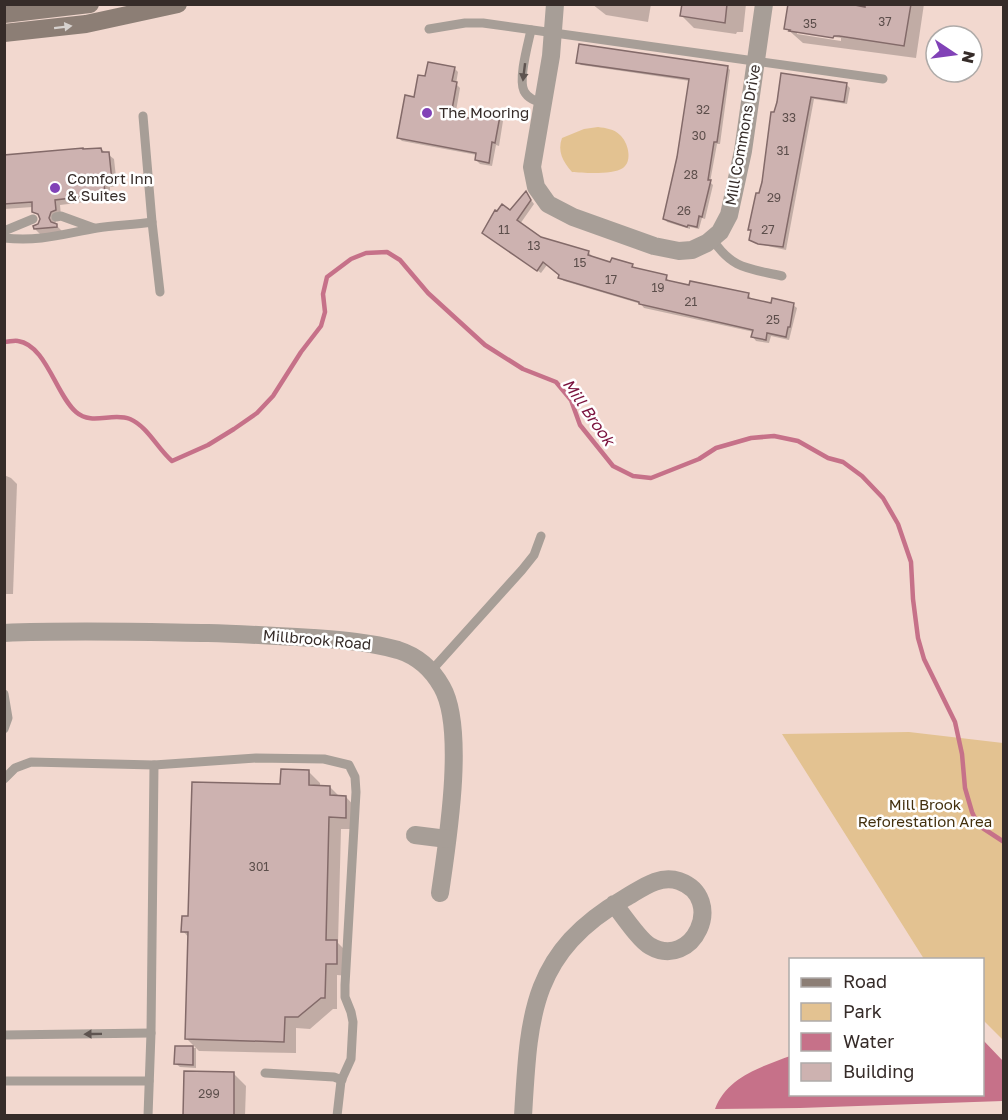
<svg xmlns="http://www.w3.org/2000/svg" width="1008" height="1120" viewBox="0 0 1008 1120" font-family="'Golos Text',sans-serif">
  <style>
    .green { fill: #e3c291 }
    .water { fill: #c67189 }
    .shadow { fill: #0003; fill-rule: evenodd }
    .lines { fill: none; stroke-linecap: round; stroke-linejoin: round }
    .stream { stroke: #c67189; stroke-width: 4.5 }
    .building { fill: #cdb2b0; stroke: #836a69; stroke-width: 1.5 }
    .lane { stroke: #a79e97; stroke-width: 9 }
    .street { stroke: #a79e97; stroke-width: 18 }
    .secondary { stroke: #8c7e75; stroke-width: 18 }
    .oneway { fill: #d7d2cf }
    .oneway2 { fill: #5e5450 }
    .poi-dot { fill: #8142b7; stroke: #fff; stroke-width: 2 }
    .labels { text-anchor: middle; stroke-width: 5; stroke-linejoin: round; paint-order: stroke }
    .number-label { font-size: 12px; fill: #5c4e4b }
    .poi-label { font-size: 15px; fill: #362c29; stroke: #fff; text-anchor: start }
    .street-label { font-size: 15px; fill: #362c29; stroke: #fff }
    .park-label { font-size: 15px; fill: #43300e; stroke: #fff }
    .water-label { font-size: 16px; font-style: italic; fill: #7a123d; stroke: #fff }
  </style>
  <rect width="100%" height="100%" fill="#f2d8cf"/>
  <g class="green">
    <path d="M598,127c8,1 16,2 22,8 8,7 13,26 3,33 -10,7 -39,5 -51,4 -9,-10 -15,-21 -10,-34l22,-9z"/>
    <path d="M909,732l94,11v297l-20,-20 -1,-60 -58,-1 -142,-225z"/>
  </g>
  <path class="water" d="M983,1040l20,21v40l-203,7 -85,1c12,-32 46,-42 75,-53v38h192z"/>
  <g class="shadow">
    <path d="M592,4h59l-3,18 -42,-7z"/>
    <path d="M684,4h62l-3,28h-6l-1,2 -42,-6 -12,-12z"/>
    <path d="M789,4h135l-8,54 -113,-15 -17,-15zM797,31l44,7v3l-44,-7z"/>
    <path d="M578,62l150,6 2,2 -10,74h-3l-7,38 3,3 -8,34 -3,-1 -3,11 -9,-2v2l-23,-7 -2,-3 14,-62 11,-76 -109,-16z"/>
    <path d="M454,68l4,4 -2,12 4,4 -5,29 21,4 24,-4 3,4 -4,25 -3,-1 -4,21 -12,-2 -4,-4 1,-5 -75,-14 -3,-3 28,-60z"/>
    <path d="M783,75l64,10 3,3 -3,16 -33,-5 -28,151 -32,-7 -3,-3 1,-8 -2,-3 13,-46z"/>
    <path d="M101,149l13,10 3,27 -7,1v12l-50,6 1,11 -4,2 -2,6 7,7 -21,4 -6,-6 7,-10 -8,-7 -1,-5 -29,2v-52z"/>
    <path d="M526,193l8,11 -14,20 20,14 48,14 4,4 -1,2 20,6 21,2 4,4 30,7 4,5 78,12 4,6 20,4 21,1 4,3 -8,32 -18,-4 -2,7 -13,-2 -3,-4 1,-5 -110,-24 -3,-4 -77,-23 -4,-3 1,-2 -14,-11 -6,8 -53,-37z"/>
    <path d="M4,475l7,3 6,6 -4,110h-9z"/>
    <path d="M308,771l12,12v4h10l10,10h6l12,13 -1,19h-16l-3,114 11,11v22l-12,-1v34h-4l-23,20 -14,-1v25l-97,-2 -3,-3v20l-16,-1 -4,-3v-17l20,1 -9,-9 2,-101 -6,-7 7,-13 92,-132z"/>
    <path d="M234,1074l12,12 -1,30h-60z"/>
  </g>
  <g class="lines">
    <path class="stream" d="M4,342c5,0 10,-2 14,-1 28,4 38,54 58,71 16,14 36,0 54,7 18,8 27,29 42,42l36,-16 26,-16 23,-16 16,-17 28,-44 20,-26 4,-14 -2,-18 4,-17 24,-18 15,-6 21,-1 13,8 28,33 57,52 38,24 33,13 15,18 9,25 33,41 20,10 18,2 48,-19 17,-11 35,-10 23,-2 24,5 30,17 15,4 19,14 21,22 15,26 13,38 2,37 5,39 6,21 31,63 7,32 3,34 7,24 6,13 26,17"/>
  </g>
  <g class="building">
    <path d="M682,4h45l-2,19 -45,-7z"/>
    <path d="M788,4h62l15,3v-3h46l-7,42 -65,-10h-5l-1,2 -44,-7 1,-1 -6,-1z"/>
    <path d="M579,44l149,22 -11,76h-3l-6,38h3l-9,37 -3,-1 -2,11 -9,-2 -1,2 -24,-8 14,-62 12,-78 -113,-16z"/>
    <path d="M428,62l27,5 -3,14 5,1 -6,33 23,4 2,-8 24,5 -5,27 -3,-1 -3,21 -14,-3 1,-7 -79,-15 8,-43 9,2 4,-22 7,1z"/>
    <path d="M781,73l66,10 -3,19 -33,-5 -28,150 -25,-3 -9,-4 2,-10h-3l8,-37h3l3,-11 9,-70h3l3,-10z"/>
    <path d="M83,148v1l18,-1 1,4h7l3,29 -8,1 1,12 -50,6 1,10 -5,2 -2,6 2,4 6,2v3l-23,2 -1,-3 5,-2 2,-5 -2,-5 -6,-2v-10l-28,2v-49z"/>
    <path d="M526,191l5,9 -14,20 24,17 48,14 -1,4 22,7 2,-4 21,6 -1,3 35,8 -1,5 23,5 1,-4 59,12 -1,5 23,5 1,-5 22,5 -4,24h-2l-2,10 -19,-4 -1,7 -15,-3 2,-7 -114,-26v-2l-81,-24 1,-3 -16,-13 -6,9 -55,-38 13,-23 2,1 5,-7 8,6z"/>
    <path d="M281,769l28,1v15l21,1v9l16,1v22l-17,-1 -3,123h11v24h-11l-1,34h-4l-23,19h-13l-1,25 -99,-3 3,-107h-7l1,-16h6l4,-134 88,2z"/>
    <path d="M175,1046h18v19l-19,-1z"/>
    <path d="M184,1071l50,1v44h-51z"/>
  </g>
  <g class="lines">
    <g class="lane">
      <path d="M429,29l36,-6h18l400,56"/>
      <path d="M531,30c-3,14 -13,49 -7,61 4,8 12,10 19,12"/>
      <path d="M143,116l9,106"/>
      <path d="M56,217l5,-1 33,12"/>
      <path d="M4,231l29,-12"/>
      <path d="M4,238c36,4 59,-4 93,-10 18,-3 37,-3 55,-6l8,70"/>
      <path d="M712,239c21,31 36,29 70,37"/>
      <path d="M431,671l91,-101 12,-15 7,-19"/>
      <path d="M4,694l4,24 -4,11"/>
      <path d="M4,779l11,-11 16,-6 123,3 102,-7 68,1 25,6 6,12 1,15 -11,193v12l6,15 2,10 -2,37 -10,22 -4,35"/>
      <path d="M4,1035l147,-2"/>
      <path d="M265,1073l69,4 8,3"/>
      <path d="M4,1081h145"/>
      <path d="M148,1116l3,-83 3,-268"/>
    </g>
    <g class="street">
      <path d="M555,4l-4,52 -19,111 4,20 12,17 25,13 81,29 25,5 13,-1 15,-7 13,-11 9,-17 14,-64 21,-147"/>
      <path d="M4,633c68,-3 137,-1 204,0 35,1 70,3 105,5 28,2 57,4 85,12 19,6 34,19 44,37 24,42 5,157 -2,206"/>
      <path d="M415,835l32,4"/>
      <path d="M523,1116c6,-100 7,-163 102,-218 16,-9 34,-24 54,-17 48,17 14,90 -29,65 -10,-5 -28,-32 -36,-42"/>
    </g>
    <g class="secondary">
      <path d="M4,14l86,-10"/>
      <path d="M4,33l82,-9 92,-20"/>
    </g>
  </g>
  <defs><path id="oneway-solid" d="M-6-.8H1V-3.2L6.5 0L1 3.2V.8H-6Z" transform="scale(1.5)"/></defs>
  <use class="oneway" href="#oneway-solid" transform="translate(63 27) rotate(-7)"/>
  <g class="oneway2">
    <use href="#oneway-solid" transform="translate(524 72) rotate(97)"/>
    <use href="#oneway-solid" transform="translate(93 1034) rotate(179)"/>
  </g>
  <g class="poi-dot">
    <circle cx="427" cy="113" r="6"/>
    <circle cx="55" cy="188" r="6"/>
  </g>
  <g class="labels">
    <g class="number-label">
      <text x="885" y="26">37</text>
      <text x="810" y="28">35</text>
      <text x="703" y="114">32</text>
      <text x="789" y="122">33</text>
      <text x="699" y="140">30</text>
      <text x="783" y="155">31</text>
      <text x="691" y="179">28</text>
      <text x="774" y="202">29</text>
      <text x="684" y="215">26</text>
      <text x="504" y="234">11</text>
      <text x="768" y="234">27</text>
      <text x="534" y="250">13</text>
      <text x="580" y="267">15</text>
      <text x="611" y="284">17</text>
      <text x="658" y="292">19</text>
      <text x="691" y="306">21</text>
      <text x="773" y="324">25</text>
      <text x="259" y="871">301</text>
      <text x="209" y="1098">299</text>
    </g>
    <g class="poi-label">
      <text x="439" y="118">The Mooring</text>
      <text x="67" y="184">Comfort Inn<tspan x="67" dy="17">&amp; Suites</tspan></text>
    </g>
    <g class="street-label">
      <text transform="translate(743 135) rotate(-80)" y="5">Mill Commons Drive</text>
      <text transform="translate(317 640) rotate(5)" y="5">Millbrook Road</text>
    </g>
    <g class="park-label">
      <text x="925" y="810">Mill Brook<tspan x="925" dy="17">Reforestation Area</tspan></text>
    </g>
    <g class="water-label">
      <text transform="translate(589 412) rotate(55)" y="6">Mill Brook</text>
    </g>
  </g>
  <rect width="1008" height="1120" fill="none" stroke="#362c29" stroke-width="12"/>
  <rect x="789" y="958" width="195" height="138" fill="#ffffff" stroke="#afaba9" stroke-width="1.5"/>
  <rect x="801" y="978" width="30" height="9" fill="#8c7e75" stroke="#afaba9" stroke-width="1.5"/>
  <text x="843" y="988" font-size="18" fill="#362c29">Road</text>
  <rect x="801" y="1003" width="30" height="18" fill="#e3c291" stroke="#afaba9" stroke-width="1.5"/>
  <text x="843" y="1018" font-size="18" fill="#362c29">Park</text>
  <rect x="801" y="1033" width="30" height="18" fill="#c67189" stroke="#afaba9" stroke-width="1.5"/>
  <text x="843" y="1048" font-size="18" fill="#362c29">Water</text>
  <rect x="801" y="1063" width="30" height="18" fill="#cdb2b0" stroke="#afaba9" stroke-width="1.5"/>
  <text x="843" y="1078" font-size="18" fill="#362c29">Building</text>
  <g transform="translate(954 54) rotate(103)"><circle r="28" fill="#ffffff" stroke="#afaba9" stroke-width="1.5"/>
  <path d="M0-4.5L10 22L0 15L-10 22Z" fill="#8142b7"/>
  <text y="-9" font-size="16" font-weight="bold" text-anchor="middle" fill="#362c29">N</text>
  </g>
</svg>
